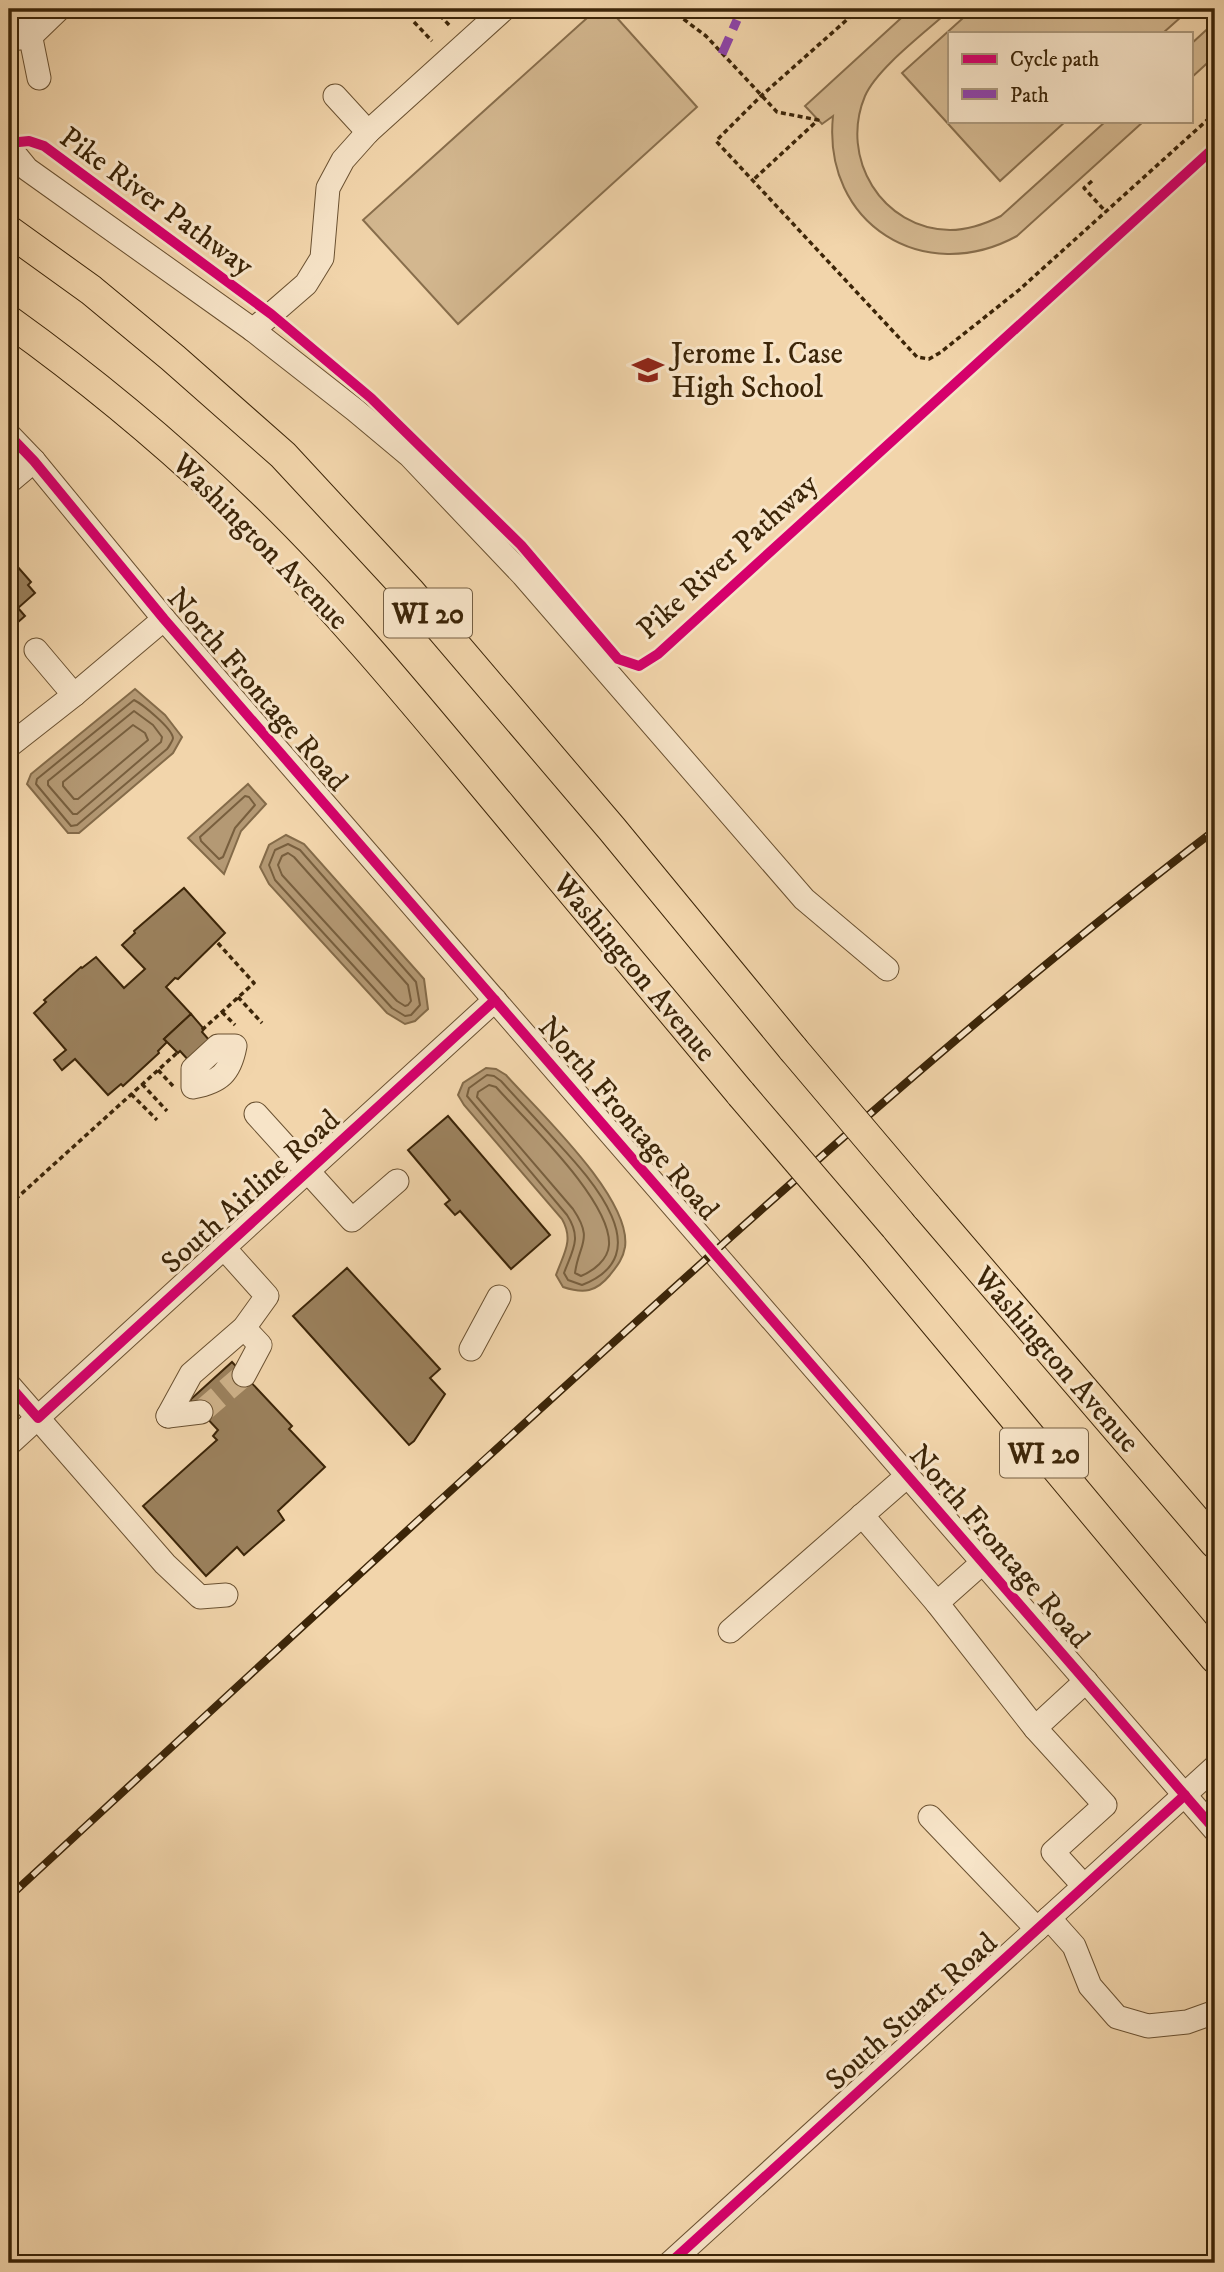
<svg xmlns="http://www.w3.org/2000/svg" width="1224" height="2272" viewBox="0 0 1224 2272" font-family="'IM FELL DW Pica',serif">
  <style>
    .green { fill: #d3b78f; stroke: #886e4c; stroke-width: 2 }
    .water { fill: #b49974; stroke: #846b49; stroke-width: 2 }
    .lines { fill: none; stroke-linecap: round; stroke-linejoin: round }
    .shore { stroke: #785f3e; stroke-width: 2 }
    .building { fill: #9b815d; stroke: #3c2508; stroke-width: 2 }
    .minor-tunnel { stroke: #ceb28a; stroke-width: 23; stroke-dasharray: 23 11; stroke-linecap: butt }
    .minor-casing { stroke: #6a5131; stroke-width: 25 }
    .major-casing { stroke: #3c2508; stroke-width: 32 }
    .path { stroke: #3c2508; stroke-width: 3.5; stroke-dasharray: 5 3.5; stroke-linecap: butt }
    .minor { stroke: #f7e4c8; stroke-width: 23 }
    .major { stroke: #f2d5ab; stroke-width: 30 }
    .rail-casing { stroke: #3c2508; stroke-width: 8 }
    .rail { stroke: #f7e4c8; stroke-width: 5; stroke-dasharray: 16; stroke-linecap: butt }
    .major-bridge-casing { stroke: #3c2508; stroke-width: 32; stroke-linecap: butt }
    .major-bridge { stroke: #f2d5ab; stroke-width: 30 }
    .quiet { stroke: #8e44ad; stroke-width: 9; stroke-dasharray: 18 9; stroke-linecap: butt }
    .cycleway-casing { stroke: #f7e4c8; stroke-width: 15 }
    .cycleway { stroke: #d6006c; stroke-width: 10 }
    .labels { text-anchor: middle; stroke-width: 6; stroke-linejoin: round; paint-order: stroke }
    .shield { fill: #f7e4c8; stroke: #745e42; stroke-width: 2 }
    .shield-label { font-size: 28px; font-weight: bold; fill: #3c2508 }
    .street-label { font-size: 30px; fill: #3c2508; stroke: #f7e4c8 }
    .poi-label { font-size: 30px; fill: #3c2508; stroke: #f7e4c8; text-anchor: start }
  </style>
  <rect width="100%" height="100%" fill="#f2d5ab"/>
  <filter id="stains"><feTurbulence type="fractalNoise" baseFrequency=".00286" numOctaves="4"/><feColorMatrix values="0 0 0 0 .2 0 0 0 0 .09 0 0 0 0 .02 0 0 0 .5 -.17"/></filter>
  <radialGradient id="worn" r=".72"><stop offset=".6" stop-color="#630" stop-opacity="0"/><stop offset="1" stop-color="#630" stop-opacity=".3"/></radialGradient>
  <g class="green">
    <path d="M597,9h12l88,98 -239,217 -95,-104z"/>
    <path d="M911,9h40c-24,22 -74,59 -86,87 -26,62 17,133 85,134 19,0 35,-6 51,-14l105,-95h38l-127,115c-93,51 -195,-12 -184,-120l-11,8 -17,-18z"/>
    <path d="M973,9h217l-27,24h-214v88h117l-66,60 -98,-108z"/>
    <path d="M1215,22v34l-24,22v-34z"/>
  </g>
  <g class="water">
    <path d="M135,689l30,26 17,22 -9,16 -94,80h-11l-41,-49 4,-10z"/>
    <path d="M248,784l18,20 -25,27 -17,43 -36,-36z"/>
    <path d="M286,835l18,9 120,135 4,30 -13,12 -10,3 -18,-11 -118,-129 -9,-17 9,-22z"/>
    <path d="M486,1068l10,1 10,6c31,35 126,123 119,172 -2,12 -8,19 -15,28 -14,17 -26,19 -47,12l-7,-12c8,-22 18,-35 6,-56l-98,-114 -6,-10 5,-12z"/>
  </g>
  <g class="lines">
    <g class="shore">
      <path d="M134,700c8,4 38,28 39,38 0,2 -5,10 -6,11l-90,76 -6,1 -35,-42 1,-5z"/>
      <path d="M134,711l19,14 9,12 -1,5 -84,72h-4l-25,-29v-4z"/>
      <path d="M133,725l12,8 3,7 -70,59h-4l-11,-13v-4z"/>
      <path d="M245,796l4,1 6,8 -20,23 -12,29 -4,2 -18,-18 -1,-4z"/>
      <path d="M288,844l12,6 116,132 4,23 -9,10 -6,1 -13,-8 -117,-128 -6,-15 6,-15z"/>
      <path d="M288,853l6,4 114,128 3,16 -3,4 -3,1 -8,-5 -115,-126 -4,-10 4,-9z"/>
      <path d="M487,1075l7,1 7,5c18,20 36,39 54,59 33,36 107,114 27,145l-14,-5 -4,-7c9,-24 18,-35 3,-58l-100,-119 2,-8z"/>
      <path d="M489,1085l7,2c29,33 116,114 113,158 -1,15 -16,26 -28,31l-6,-3c4,-30 19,-33 -2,-64l-96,-112 1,-5z"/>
    </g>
  </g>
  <g class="building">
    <path d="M9,557l22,25 -3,3 7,8 -17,15 7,8 -16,14z"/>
    <path d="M184,888l41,45 -47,46 -3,-1 -9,9 25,27 -27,25 3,3 -9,9 1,2 -36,33 -2,-2 -13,11 -33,-36 -13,11 -8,-10 12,-10 -32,-37 12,-11 -2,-2 37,-33 1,1 14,-11 28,31 21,-19 -23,-24 13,-12 -1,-2z"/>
    <path d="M191,1014l13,15 -2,3 22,25 -21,19 -23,-25 -2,2 -14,-14z"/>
    <path d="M448,1116l102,119 -39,34 -51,-58 -5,4 -10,-11 5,-4 -42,-50z"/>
    <path d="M347,1268l93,101 -10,9 15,16 -31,47 -5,4 -116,-129z"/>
    <path d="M232,1362l60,64 -3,3 36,38 -47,44 6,9 -40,35 -7,-8 -31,29 -63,-70 74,-66 -4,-4 5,-6 -28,-30z"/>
  </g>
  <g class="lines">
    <path class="minor-tunnel" d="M201,1412l43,-37"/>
    <defs>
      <g id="minor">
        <path d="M25,9l14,69"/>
        <path d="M9,39l21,-2 28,-27"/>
        <path d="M335,96l33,36"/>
        <path d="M9,147l18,22 226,161 102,80 55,46 113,119 281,324 83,70"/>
        <path d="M253,330l53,-46 16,-26 6,-70 15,-28 25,-28 136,-123"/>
        <path d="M9,435l25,26 130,158 1051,1211"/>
        <path d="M9,482l25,-21"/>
        <path d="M36,650l38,45"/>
        <path d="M9,746l65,-51 90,-76"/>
        <path d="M218,1046h17c-5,27 -15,36 -42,41v-18z"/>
        <path d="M256,1114l96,106 45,-39"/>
        <path d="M471,1349l28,-52"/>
        <path d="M244,1375l16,-30 -16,-17"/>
        <path d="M9,1385l156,179 35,33 26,-2"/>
        <path d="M168,1416l23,-42 53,-46 23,-32 -43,-48"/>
        <path d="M168,1416l33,-4"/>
        <path d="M9,1444l486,-444"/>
        <path d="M862,1515l75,88 45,-40"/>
        <path d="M937,1603l98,125"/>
        <path d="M730,1631l177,-155"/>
        <path d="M930,1817l107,112"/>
        <path d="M1084,1886l-31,-34 52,-47 -70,-77 51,-47"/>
        <path d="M1049,1918l25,28 16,40 27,31 31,9 39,-4 28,-10"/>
        <path d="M670,2263l545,-496"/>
      </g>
      <g id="major">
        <path d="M9,231l82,59 82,68 110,97 127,137 202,237 181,220"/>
        <path d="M9,321c81,58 159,123 231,192 95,92 179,195 264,297 79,94 158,189 237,284"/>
        <path d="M926,1206l289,337"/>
        <path d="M872,1247l343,411"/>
      </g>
    </defs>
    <use href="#minor" class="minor-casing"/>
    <use href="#major" class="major-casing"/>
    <g class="path">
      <path d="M434,9l16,17"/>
      <path d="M670,9l36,27 71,76 41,8 -66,61"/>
      <path d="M859,9l-98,87 -45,45 201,216 12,2 12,-7 78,-62 196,-177"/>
      <path d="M414,22l18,19"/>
      <path d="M1092,181l-8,7 22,24"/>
      <path d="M238,997l24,26"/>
      <path d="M222,1012l13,13"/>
      <path d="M202,1030l52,-47 -38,-42"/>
      <path d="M158,1070l15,16"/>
      <path d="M142,1084l25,27"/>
      <path d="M131,1094l26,26"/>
      <path d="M9,1205l169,-153"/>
    </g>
    <use href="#minor" class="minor"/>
    <use href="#major" class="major"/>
    <defs>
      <path id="rail" d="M9,1897c218,-201 436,-403 656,-601 179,-161 359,-320 550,-466"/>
    </defs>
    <use href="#rail" class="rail-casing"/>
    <use href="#rail" class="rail"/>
    <defs>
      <g id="major-bridge">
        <path d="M793,1049l133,157"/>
        <path d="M741,1094l131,153"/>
      </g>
    </defs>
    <use href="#major-bridge" class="major-bridge-casing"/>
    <use href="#major-bridge" class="major-bridge"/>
    <path class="quiet" d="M722,54l15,-34"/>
    <defs>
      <g id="cycleway">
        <path d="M9,143l20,-2 15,5 227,168 100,84 150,147 97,114 21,7 19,-12 557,-507"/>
        <path d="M9,435l25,26 130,158 1051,1211"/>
        <path d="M9,1385l29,33 457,-418"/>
        <path d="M670,2263l515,-468"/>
      </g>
    </defs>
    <use href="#cycleway" class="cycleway-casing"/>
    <use href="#cycleway" class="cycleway"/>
  </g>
  <defs>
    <symbol id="school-bare" viewBox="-9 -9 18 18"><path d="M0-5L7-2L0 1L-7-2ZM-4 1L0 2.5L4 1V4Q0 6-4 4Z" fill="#8f2418" stroke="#f7e4c8" stroke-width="2.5" paint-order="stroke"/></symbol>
  </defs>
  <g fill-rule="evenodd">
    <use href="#school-bare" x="626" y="348" width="44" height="44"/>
  </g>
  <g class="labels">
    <g class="shield">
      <rect x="384" y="588.5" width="88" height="49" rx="5"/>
      <rect x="1000" y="1428.5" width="88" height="49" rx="5"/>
    </g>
    <g class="shield-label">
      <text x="428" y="623">WI 20</text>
      <text x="1044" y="1463">WI 20</text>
    </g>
    <g class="street-label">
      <text transform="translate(157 201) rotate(36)" y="10">Pike River Pathway</text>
      <text transform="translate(261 541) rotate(45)" y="10">Washington Avenue</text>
      <text transform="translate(727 556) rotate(-42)" y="10">Pike River Pathway</text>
      <text transform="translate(258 689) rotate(49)" y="10">North Frontage Road</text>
      <text transform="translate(635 967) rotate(50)" y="10">Washington Avenue</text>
      <text transform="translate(629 1118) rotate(49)" y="10">North Frontage Road</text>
      <text transform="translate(250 1191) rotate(-42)" y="10">South Airline Road</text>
      <text transform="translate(1057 1359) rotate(49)" y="10">Washington Avenue</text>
      <text transform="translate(1000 1546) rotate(49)" y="10">North Frontage Road</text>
      <text transform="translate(911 2011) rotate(-42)" y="10">South Stuart Road</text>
    </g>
    <g class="poi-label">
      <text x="671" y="363">Jerome I. Case<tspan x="671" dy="34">High School</tspan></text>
    </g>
  </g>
  <rect width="1224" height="2272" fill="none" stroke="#f2d5ab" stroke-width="35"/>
  <rect x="10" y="10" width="1203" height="2251" fill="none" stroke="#3c2508" stroke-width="3.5"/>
  <rect x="18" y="18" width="1189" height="2237" fill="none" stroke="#3c2508" stroke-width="2"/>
  <rect x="948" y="32" width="245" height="91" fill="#f7e4c8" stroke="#ac987b" stroke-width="2"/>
  <rect x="962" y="54" width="35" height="10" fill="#d6006c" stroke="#ac987b" stroke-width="2"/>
  <text x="1010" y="66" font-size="21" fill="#3c2508">Cycle path</text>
  <rect x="962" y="89" width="35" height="10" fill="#8e44ad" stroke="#ac987b" stroke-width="2"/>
  <text x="1010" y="102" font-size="21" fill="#3c2508">Path</text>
  <rect width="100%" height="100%" filter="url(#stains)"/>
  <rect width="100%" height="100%" fill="url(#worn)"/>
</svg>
